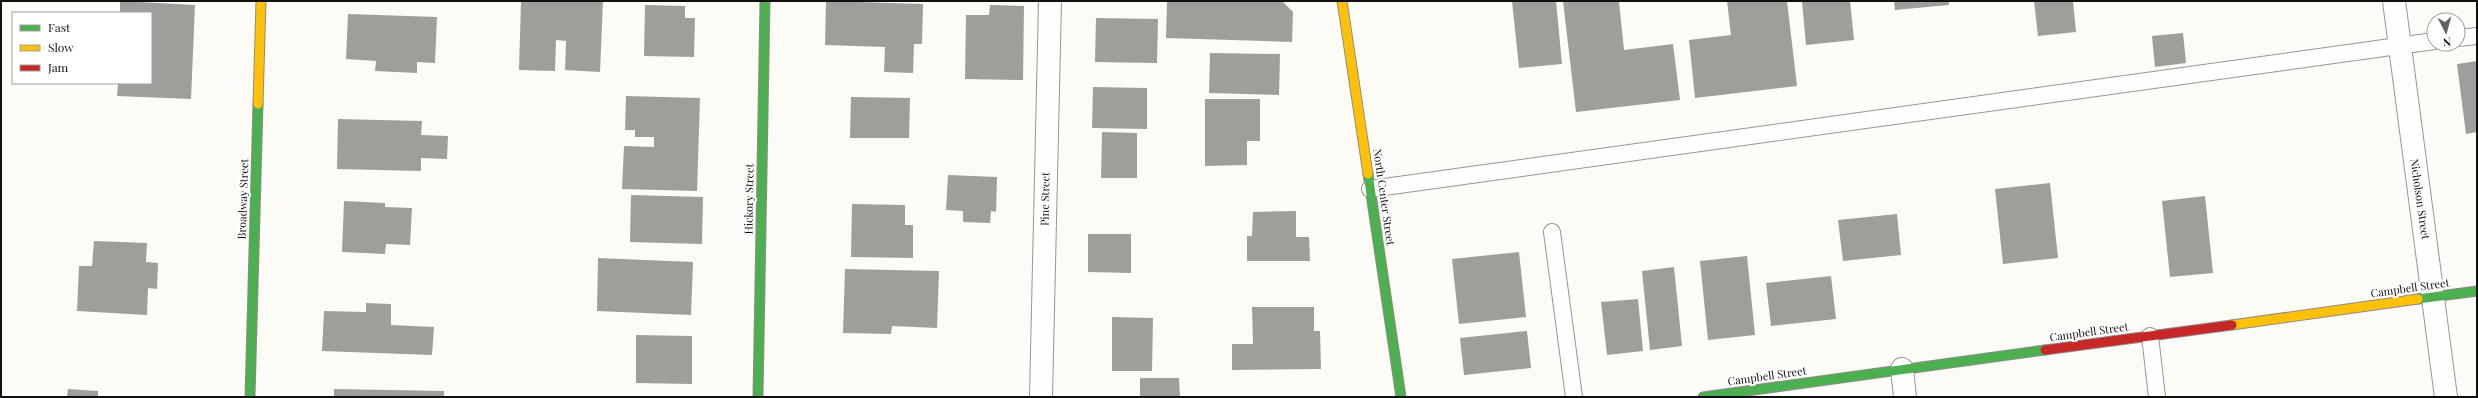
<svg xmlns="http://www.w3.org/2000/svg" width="2478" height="398" viewBox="0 0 2478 398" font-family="'Playfair Display',serif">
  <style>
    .building { fill: #a09e9b }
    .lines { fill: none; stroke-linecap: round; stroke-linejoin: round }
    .lane-casing { stroke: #969694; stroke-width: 18 }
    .street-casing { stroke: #969694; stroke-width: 24 }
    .fast-casing { stroke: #8d8c8a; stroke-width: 11 }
    .slow-casing { stroke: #8d8c8a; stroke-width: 11 }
    .jam-casing { stroke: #8d8c8a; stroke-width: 11 }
    .lane { stroke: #fffefe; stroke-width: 16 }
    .street { stroke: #fffefe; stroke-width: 22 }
    .fast { stroke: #4caf50; stroke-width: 9 }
    .slow { stroke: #ffc107; stroke-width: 9 }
    .jam { stroke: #c62828; stroke-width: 9 }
    .labels { text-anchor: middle; stroke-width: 4; stroke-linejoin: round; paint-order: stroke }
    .street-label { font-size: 11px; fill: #101010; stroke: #fff }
  </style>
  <rect width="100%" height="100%" fill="#fcfbf6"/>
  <g class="building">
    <path d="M120,1l75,4 -4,94 -74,-3 1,-13h33v-70h-31z"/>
    <path d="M521,1h82l-3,71 -35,-2 1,-29 -10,-1 -1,31 -36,-1z"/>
    <path d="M826,1l97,3 -1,40h-8l-1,29 -29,-1 1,-25 -60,-2z"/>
    <path d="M1167,1h115l11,11 -1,30 -126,-4z"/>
    <path d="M1512,1h44l6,63 -43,4z"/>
    <path d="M1563,1h56l5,49 49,-6 7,56 -104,12z"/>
    <path d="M1727,1h60l10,85 -102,12 -6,-58 42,-5z"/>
    <path d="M1802,1h48l4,39 -48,5z"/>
    <path d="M1894,1h55v4l-54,5z"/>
    <path d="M2034,1h39l3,31 -38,4z"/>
    <path d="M645,5l40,1v12h10l-1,39 -50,-1z"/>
    <path d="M990,5l34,1 -1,74 -58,-1 1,-64h23z"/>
    <path d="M348,14l89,3 -2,46 -18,-1v11l-42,-2 1,-10 -30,-2z"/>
    <path d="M1096,18l62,1 -1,44 -62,-1z"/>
    <path d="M2183,33l3,30 -31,4 -3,-31z"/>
    <path d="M1210,53l70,1 -1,41 -70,-2z"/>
    <path d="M2477,61v71l-11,2 -9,-70z"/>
    <path d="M1093,87l54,1v41l-55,-1z"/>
    <path d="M626,96l74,2 -3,93 -75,-2 2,-43 30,1v-10h-19v-7h-10z"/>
    <path d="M851,97l59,1 -1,40h-59z"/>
    <path d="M1205,99h55v42h-13v24l-42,1z"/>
    <path d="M338,119l84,2 -1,14 27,1 -1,23 -26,-1v13l-84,-2z"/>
    <path d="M1102,132l35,1v45h-36z"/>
    <path d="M948,175l49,2 -1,35 -5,-1 -1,12 -27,-1v-11l-17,-1z"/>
    <path d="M2050,183l8,75 -55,6 -8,-75z"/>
    <path d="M631,195l72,2 -1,47 -72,-2z"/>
    <path d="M2205,196l8,77 -43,4 -8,-76z"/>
    <path d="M344,201l41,2v4l27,1 -2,37 -24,-1 -1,10 -43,-2z"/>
    <path d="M852,204l53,1v20h8v33l-62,-1z"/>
    <path d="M1296,211v26h13l1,24h-63v-25h5l1,-24z"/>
    <path d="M1897,214l4,41 -58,6 -5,-41z"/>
    <path d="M1088,234h43v39l-43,-1z"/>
    <path d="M94,241l53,2 -1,19 12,1 -1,26 -9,-1 -1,27 -70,-4 2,-45h13z"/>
    <path d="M1519,252l7,65 -67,7 -7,-65z"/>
    <path d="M1747,256l8,79 -47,5 -8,-79z"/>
    <path d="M598,258l95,4 -2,53 -94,-4z"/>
    <path d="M1674,267l8,79 -32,4 -8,-79z"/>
    <path d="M845,269l94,2 -2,57 -45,-2 -1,8 -48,-1z"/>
    <path d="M1831,276l5,43 -65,7 -5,-43z"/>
    <path d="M1638,299l5,52 -36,4 -6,-53z"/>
    <path d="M366,303l25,1v21l43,2 -2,28 -110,-4 2,-40 42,1z"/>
    <path d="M1252,307h62v24h6l1,38 -89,1v-26h21z"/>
    <path d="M1112,317l41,1 -1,53h-40z"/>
    <path d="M1527,331l4,37 -67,7 -4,-37z"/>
    <path d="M636,335l56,1v48l-56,-1z"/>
    <path d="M1140,378h39l1,19h-40z"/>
    <path d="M68,389l30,2v6h-31z"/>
    <path d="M334,389l110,2v6h-110z"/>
  </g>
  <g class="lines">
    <defs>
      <g id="lane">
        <path d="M2458,38l19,-2"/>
        <path d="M1370,189l1064,-148"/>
        <path d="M1552,232l22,165"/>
        <path d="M2150,336l7,61"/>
      </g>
      <g id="street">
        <path d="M2394,1l52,396"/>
        <path d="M1902,369l3,28"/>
        <path d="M1041,397l9,-396"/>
      </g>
      <g id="fast">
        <path d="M1368,174l33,223"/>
        <path d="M2418,299l59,-8"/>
        <path d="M250,397l8,-293"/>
        <path d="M758,397l7,-396"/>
        <path d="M1703,397l342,-47"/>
      </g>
      <g id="slow">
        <path d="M1342,1l26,173"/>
        <path d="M258,104l3,-103"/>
        <path d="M2232,325l186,-26"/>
      </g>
      <path id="jam" d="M2045,350l187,-25"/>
    </defs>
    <use href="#lane" class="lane-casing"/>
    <use href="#street" class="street-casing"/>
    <use href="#fast" class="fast-casing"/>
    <use href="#slow" class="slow-casing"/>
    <use href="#jam" class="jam-casing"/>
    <use href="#lane" class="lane"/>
    <use href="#street" class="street"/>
    <use href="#fast" class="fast"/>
    <use href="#slow" class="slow"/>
    <use href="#jam" class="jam"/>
  </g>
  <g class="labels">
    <g class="street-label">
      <text transform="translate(1384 197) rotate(82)" y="4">North Center Street</text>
      <text transform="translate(243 199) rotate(-88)" y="4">Broadway Street</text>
      <text transform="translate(749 199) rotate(-89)" y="4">Hickory Street</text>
      <text transform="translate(1045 199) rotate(-89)" y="4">Pine Street</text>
      <text transform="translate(2420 199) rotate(82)" y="4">Nicholson Street</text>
      <text transform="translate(2410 288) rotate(-8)" y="4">Campbell Street</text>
      <text transform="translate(2089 332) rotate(-8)" y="4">Campbell Street</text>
      <text transform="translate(1767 376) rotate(-8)" y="4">Campbell Street</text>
    </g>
  </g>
  <rect width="2478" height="398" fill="none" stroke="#101010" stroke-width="4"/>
  <rect x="12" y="12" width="140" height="72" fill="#ffffff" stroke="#9f9f9f"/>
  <rect x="20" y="25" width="20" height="6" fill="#4caf50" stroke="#9f9f9f"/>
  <text x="48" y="32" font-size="12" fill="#101010">Fast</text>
  <rect x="20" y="45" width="20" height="6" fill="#ffc107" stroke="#9f9f9f"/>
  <text x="48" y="52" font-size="12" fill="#101010">Slow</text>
  <rect x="20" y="65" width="20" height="6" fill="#c62828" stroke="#9f9f9f"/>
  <text x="48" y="72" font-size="12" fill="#101010">Jam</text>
  <g transform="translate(2446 32) rotate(174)"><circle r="19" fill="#ffffff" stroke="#9f9f9f"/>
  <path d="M0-3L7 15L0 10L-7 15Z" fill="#636260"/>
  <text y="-6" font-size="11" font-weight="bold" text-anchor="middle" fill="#101010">N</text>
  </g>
</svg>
